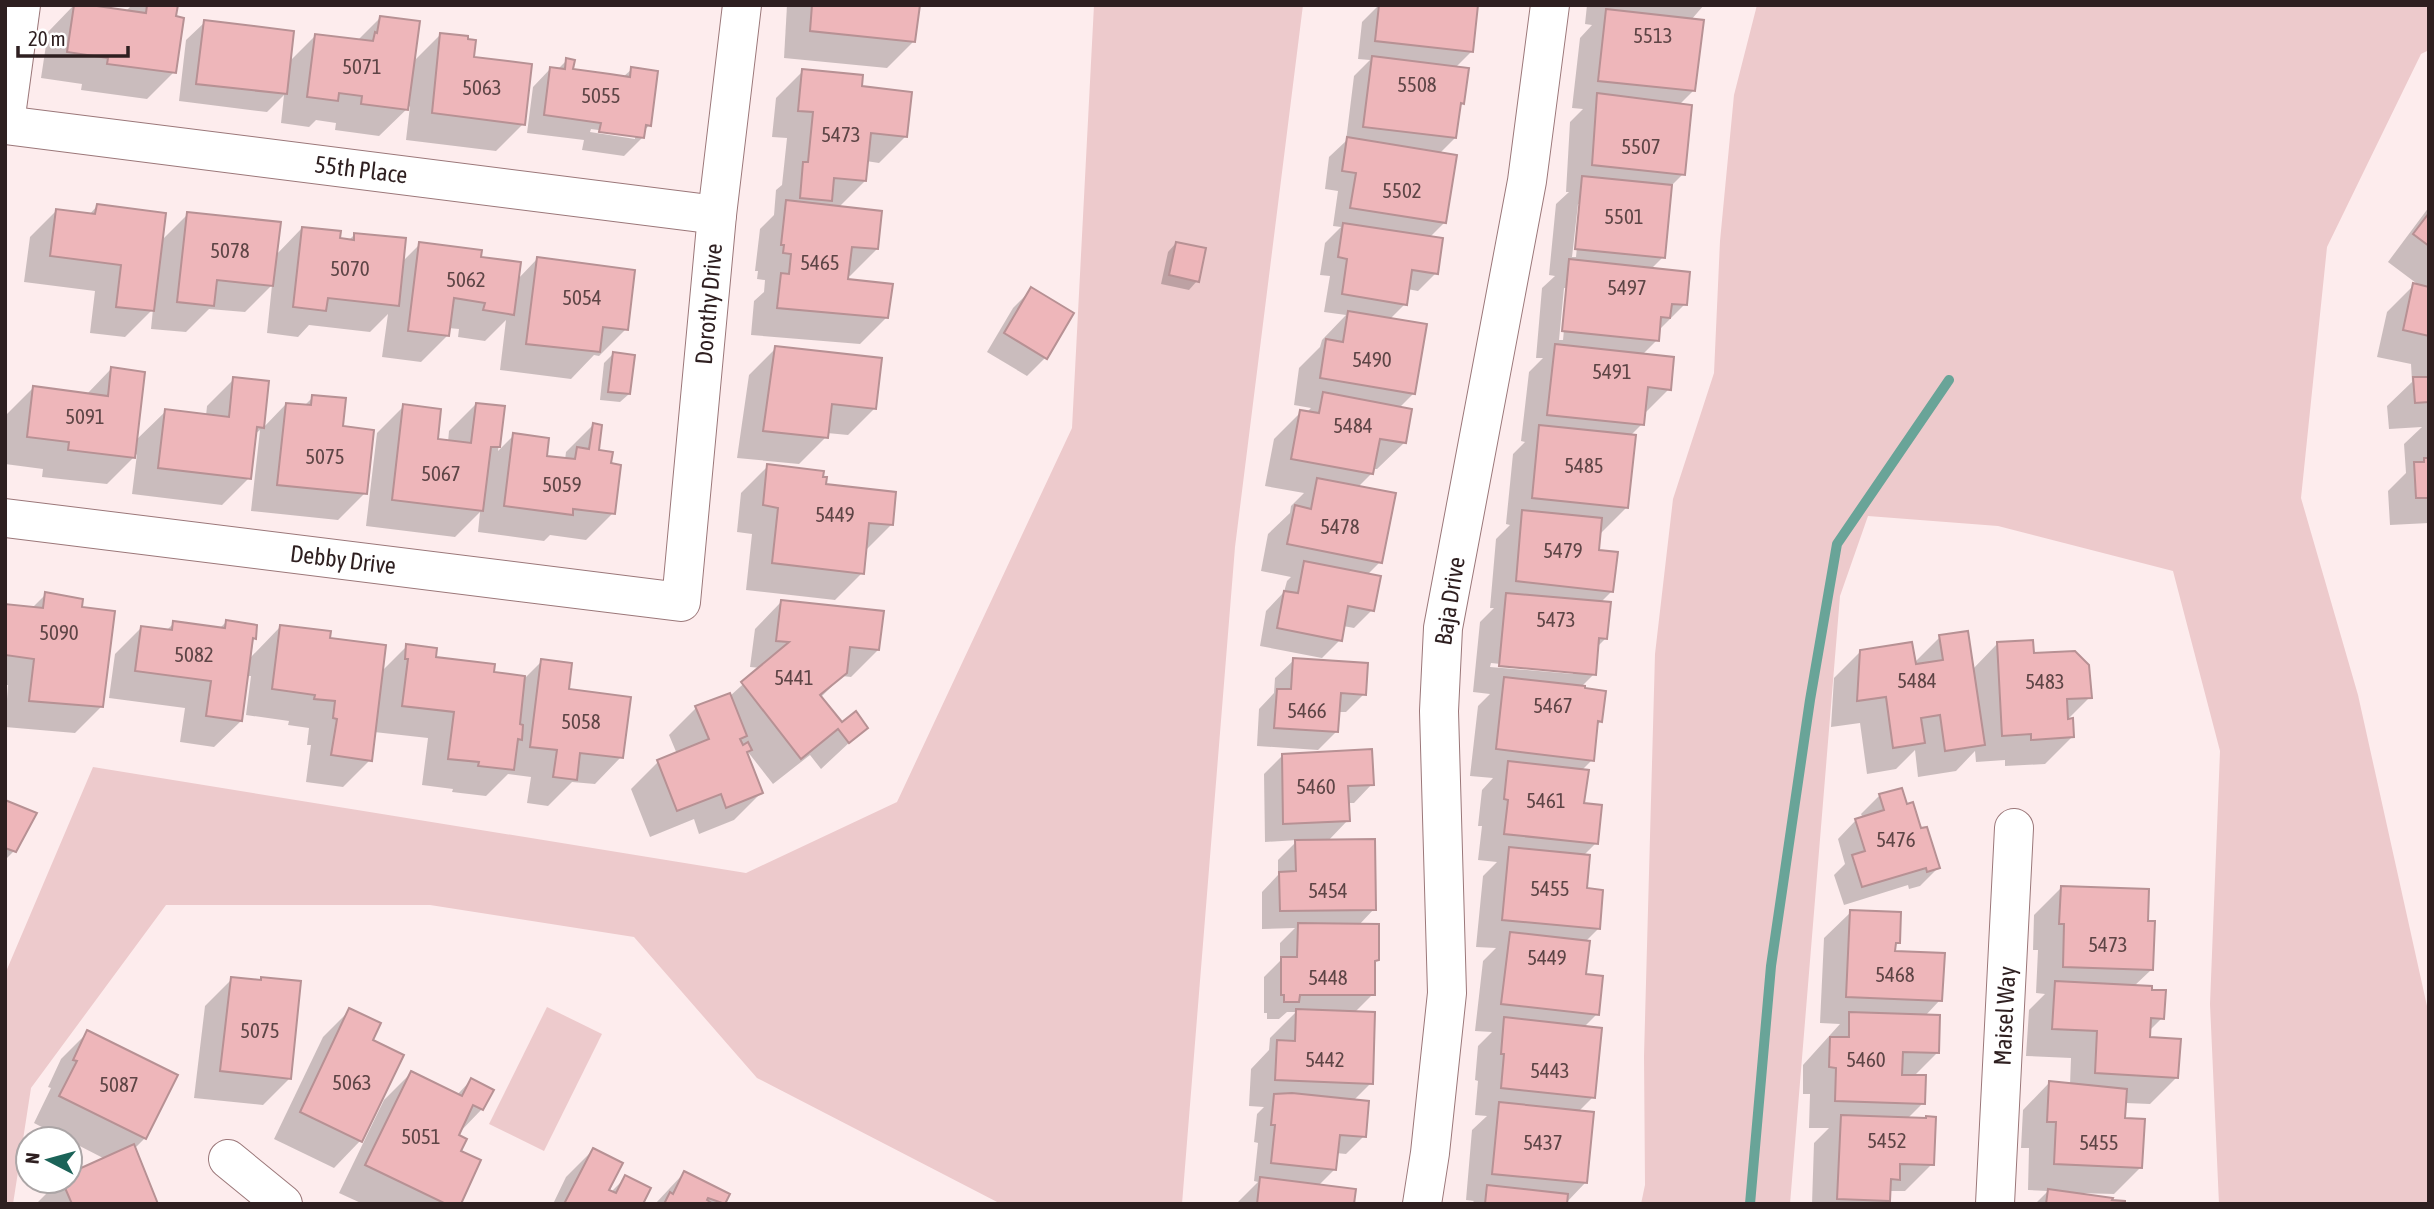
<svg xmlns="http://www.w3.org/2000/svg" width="2434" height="1209" viewBox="0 0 2434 1209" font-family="'Asap Condensed',sans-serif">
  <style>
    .green { fill: #edcacc }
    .shadow { fill: #0003; fill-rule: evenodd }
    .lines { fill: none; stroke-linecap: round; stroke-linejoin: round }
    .stream { stroke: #69a498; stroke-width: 10 }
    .building { fill: #eeb6ba; stroke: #b79194; stroke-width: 2 }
    .minor-casing { stroke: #9b7779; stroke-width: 40 }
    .minor { stroke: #fff; stroke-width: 38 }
    .labels { text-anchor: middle; stroke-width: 5; stroke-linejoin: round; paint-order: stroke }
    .number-label { font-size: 21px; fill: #5e4546 }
    .street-label { font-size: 24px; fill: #2e1f20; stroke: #fff }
  </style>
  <rect width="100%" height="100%" fill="#fdeced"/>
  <g class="green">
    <path d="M1094,5h209l-68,542 -53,657h-181l-244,-126 -123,-141 -204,-32h-264l-135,183 -18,116h-8v-230l88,-207 653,106 151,-71 175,-374z"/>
    <path d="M1757,5h672v45l-8,4 -94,193 -26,251 57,197 71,320v189h-210l-9,-200 10,-253 -47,-180 -175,-45 -130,-10 -28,80 -50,608h-149l4,-19 -1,-129 11,-402 18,-155 41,-126 6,-132 14,-146z"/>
    <path d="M547,1007l55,27 -58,117 -55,-27z"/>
  </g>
  <g class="shadow">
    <path d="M74,5l51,7 7,-7h44l-2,67 -27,27 -66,-9 1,-6 -41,-6 7,-46z"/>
    <path d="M787,5h131l-4,36 -27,27 -103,-10z"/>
    <path d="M1379,5h97l-5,47 -16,16 8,35 -4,4 -4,31 -16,16 6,68 -16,16 7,35 -18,18 -11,-2 -2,15 -16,16 25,73 -15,15 5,35 -27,26h-5l-1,5 -13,13 22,75 -13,13 5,35 -18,18 -11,-2 -3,14 -18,18 -62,-12 6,-35 18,-19 3,-11 4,-4 -30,-6 7,-37 22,-21 1,-7 13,-13 -39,-7 9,-47 27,-27 5,1 5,-5 -17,-3 5,-37 21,-21 2,-7 24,-25 -22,-3 6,-36 -10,-1 5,-32 16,-16 -8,-1 5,-35 -13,-2 4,-32 17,-16 8,-65 16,-16 -12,-1 4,-37z"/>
    <path d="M1587,5h117l-13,15 2,71 -14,14 4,69 -13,13 -7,70 -13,13 35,34 -27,27 -1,9 -15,15 27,34 -26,26 -1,9 -12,12 -3,71 -28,28 -2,17 15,39 -12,12 6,35 -9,9 -3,27 -13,13 20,34 -5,5 -4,34 -11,11 1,34 14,38 -13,13 2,34 13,39 -14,14v33l13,38 -14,14 10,69 -15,15 8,70 -21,22h-94l3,-3 -8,-1 6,-70 15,-14 -12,-1 3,-34 -3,-1 3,-34 14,-14 -17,-1 8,-70 13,-13 -20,-1 7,-71 14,-14 -19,-2 4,-34h-4l4,-36 11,-12 -23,-2 8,-70 12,-12 -17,-2 7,-70 14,-14h-4l6,-69 14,-14 -4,-1 7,-70 12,-12 -4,-1 8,-69 14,-14h-7l6,-70 13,-12 -6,-1 7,-71 13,-12h-3l4,-70 13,-13 -11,-1 8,-70 12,-13 -7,-1zM1578,204h3l-5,53h-4zM1564,288h4l-5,52h-4zM1491,663l82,8v3l-83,-7z"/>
    <path d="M380,18l32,45 29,-29 82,90 -27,27 -90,-11 4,-34 -31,30 -44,-6 1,-7 -20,-3 -7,7 -28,-4 3,-28 -17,17 -88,-11 7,-61 19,-18 84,40 26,-26 42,5z"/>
    <path d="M567,60l4,11 52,6 9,-8 18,56 -7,6v6l-19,19 -42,-6 2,-10 -57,-7 6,-46 18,-19 7,1zM591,129l44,6v4l-45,-7z"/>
    <path d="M803,71l57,17 46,48 -27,27 -13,-2 -1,20 -27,27 39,41 -27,27 -3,-1v6l40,36 -27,27 -109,-9 3,-34 10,-9 1,-12 -8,-1 1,-8h-3l5,-42 14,-14 2,-25 6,-5 5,-47 -15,-1 4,-39z"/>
    <path d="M97,206l64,35 27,-27 87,42 27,-28 46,13 7,-7 46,29 19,-19 59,14 38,22 20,-21 89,70 -27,27 -5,-1 -23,24 -71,-9 6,-50 -21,21 -27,-4 1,-8 -11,-1v7l-27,27 -39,-5 6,-43 -18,18 -61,-7 -11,12 -31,-4 5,-48 -27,27 -36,-3 -23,23 -35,-3 2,-20 -28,28 -35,-4 5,-42 -71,-9 6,-45 27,-27 32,5z"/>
    <path d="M2429,207v316l-39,2 -2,-34 18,-18 -2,-29 18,-17 -33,2 -2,-23 25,-24 -1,-18 -34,-7 10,-45 29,-29 -28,-21z"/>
    <path d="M1176,243l21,38 -8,9 -28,-6 7,-32z"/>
    <path d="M1031,290l40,24 -26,44 -18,18 -40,-24 26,-44z"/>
    <path d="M776,348l99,60 -27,27 -21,-2 -1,4 -27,27 -62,-6 12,-83z"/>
    <path d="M613,354l16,40 -9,8 -20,-2 4,-37z"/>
    <path d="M111,369l24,72 31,-30 40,5 1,-10 27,-27 33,3 -5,47 24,-25 18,2 9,-9 28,31 24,65 -27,27 -87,-9 9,-81 -6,5 -5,43 -27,27 -90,-11 5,-40 -30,30 -65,-7 1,-8 -38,-5 1,-49 27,-27 53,7z"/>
    <path d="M476,404l27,4 -5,43 16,-16 31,22 20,3 1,-8 27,-27 4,27 13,13 3,48 -27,27 -36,-5 -6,6 -66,-9 2,-20 -25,25 -89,-11 11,-93 27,-27 32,35 12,1 1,-11z"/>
    <path d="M768,466l56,20 67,39 -26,26 -3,22 -27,27 -89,-10 6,-56 -15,-2 4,-39z"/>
    <path d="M46,594l34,15 22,97 -27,27 -70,-6 3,-42h-3v-79l26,3z"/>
    <path d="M781,602l97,48 -27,27 -9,-1 -22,22 21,26 25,3 -45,42 -11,-14 -37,29 -25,-32 -2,2 15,39 -27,27 -35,14 -5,-15 -44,18 -19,-48 27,-27 19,-8 -8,-19 27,-27 34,-12 31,-28 -11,-1 5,-38z"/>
    <path d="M226,622l29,4 -4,31 30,-31 47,13 53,33 26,-26 28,12 57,16 33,4 17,-17 79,96 -26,27 -23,-2 -24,24 -21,-3 4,-26 -23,-3 -22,22 -34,-4 1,-3 -31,-4 6,-47 -54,-6 -4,28 -27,27 -37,-5 5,-37h-4l2,-17 -21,-3 1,-4 -43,-6 5,-39h-3l-7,45 -27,26 -34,-5 5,-34 -76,-10 6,-44 27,-27 24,4 8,-8 45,6z"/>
    <path d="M1940,637l32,33 25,-26 36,11 57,42 -24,24 6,16 -27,27 -40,2v-6l-29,2 -1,-11 -19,20 -38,6 -3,-27 -19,19 -29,5 -7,-51 -29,4 3,-49 27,-27 53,12z"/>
    <path d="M1294,660l70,34 -18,18h-8l-1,19 -19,19 -61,-4 2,-37 15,-16 1,-15z"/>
    <path d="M1282,756l90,28 -18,19h-7l1,17 -21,22 47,67 -16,17 19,34 -4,3v31l-19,19 17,70 -19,19 12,34 -18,18 -10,-1 -1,16 -17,17 34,18h-116l22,-22 -4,-1 4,-38 -4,-1 3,-28 7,-7 -15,-1 2,-37 18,-19 1,-12 26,-26h-9l-8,7h-12v-6h-3v-36l16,-16v-18l15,-15 -33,1v-37l16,-17v-15l20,-20 -33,2 -1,-68z"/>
    <path d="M1900,790l5,16 33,62 -18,18 -11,3 -1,-4 -64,20 -10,-30 11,-11 -7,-25 18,-19 7,-2 -2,-4 18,-18z"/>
    <path d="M5,802l9,49 -9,9z"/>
    <path d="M2061,888l85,35 5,47 -18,17 29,31 -14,14v7l29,38 -27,27 -25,-1 -2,17 18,47 -27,27 -36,-1 -1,2 46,9h-88l13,-13 -20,-1 1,-42h-8l2,-38 26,-27 21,2 1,-27 -45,-2 3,-46 16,-16 -9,-1 2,-43h-5l1,-35z"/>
    <path d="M1851,912l47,30 -4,5v6l46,47 -15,16 12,37 -24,24 10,26 -16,16 25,45 -27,27h-16l-1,10 -3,3h-73l2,-61 15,-15h-20l1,-34h-7v-29l37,-41 -20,-1 4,-85z"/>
    <path d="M232,979l27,2 3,-2 28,99 -27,27 -69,-7 11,-92z"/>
    <path d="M350,1010l20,31 -10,100 -26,27 -60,-29 49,-102z"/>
    <path d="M88,1032l57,106 -11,11 22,55h-120l23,-23h11v-6l35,-16 -35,-18v-2h-5l-31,-16 17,-35 -3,-1 13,-28z"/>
    <path d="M411,1073l46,22 14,-15 11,29 -26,27 3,68h-96l-24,-11 45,-93z"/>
    <path d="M593,1150l14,41 3,2 15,-15 16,26h-88l13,-27z"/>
    <path d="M684,1173l44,22 -4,9h-69z"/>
  </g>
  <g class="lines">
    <path class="stream" d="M1750,1204l21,-238 39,-266 27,-156 112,-164"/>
  </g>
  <g class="building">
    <path d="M74,5h16l56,8 1,-8h31l-2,11 8,2 -8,55 -69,-9 1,-6 -41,-6z"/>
    <path d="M812,5h108l-5,37 -105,-11z"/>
    <path d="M1379,5h99l-5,47 -98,-11z"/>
    <path d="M1606,9l98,11 -9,71 -97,-10z"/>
    <path d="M380,16l40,5 -12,89 -47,-6 1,-8 -23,-3 -1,8 -31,-4 8,-63 58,7 2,-9 2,1z"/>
    <path d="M204,20l90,11 -7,63 -91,-10z"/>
    <path d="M440,33l28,3v3l8,1 -2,17 58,7 -7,61 -93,-12z"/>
    <path d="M1372,56l97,12 -5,36 -3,-1 -5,35 -93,-11z"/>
    <path d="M566,58l9,2 -2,9 37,5 20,3 1,-10 27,4 -7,55 -5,-1 -2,13 -45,-6 2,-9 -57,-8 6,-48 15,2z"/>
    <path d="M802,69l61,6 -1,11 50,6 -5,45 -36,-4 -5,48 -32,-3 -2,23 -32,-3 3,-36h5l5,-50 -15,-1z"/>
    <path d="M1597,93l95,12 -7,70 -93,-10z"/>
    <path d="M1347,137l110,18 -11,68 -96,-15 6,-35 -14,-2z"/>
    <path d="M1582,176l90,9 -7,73 -90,-9z"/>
    <path d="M786,200l96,11 -4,38 -26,-2 -4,32 45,5 -5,34 -111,-10 4,-35 8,1 2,-20 -8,-1 1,-8h-3z"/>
    <path d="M97,204l69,9 -12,98 -38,-4 5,-42 -71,-9 6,-47 39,5z"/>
    <path d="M187,212l94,10 -8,64 -56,-6 -3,26 -37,-4z"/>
    <path d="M2429,213v33l-16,-12z"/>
    <path d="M1343,223l100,15 -5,36 -26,-4 -5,35 -65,-11 5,-35 -9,-2z"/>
    <path d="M302,227l39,4 -1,7 14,2v-7l52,5 -7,68 -71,-8 -2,13 -33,-4z"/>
    <path d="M419,242l63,8 -1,7 40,5 -7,53 -31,-5 2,-7 -31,-5 -5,38 -41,-5z"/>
    <path d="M1176,242l30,6 -7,34 -30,-7z"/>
    <path d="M537,257l98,13 -7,60 -25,-3 -3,25 -74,-8z"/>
    <path d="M1569,259l121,13 -3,33 -15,-1 -2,14 -9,-1 -2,24 -97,-10z"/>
    <path d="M2413,283l16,4v49l-26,-6z"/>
    <path d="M1031,287l43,26 -27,46 -43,-26z"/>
    <path d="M1348,311l79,13 -12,70 -95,-16 6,-39 17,3z"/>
    <path d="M1555,344l119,13 -3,33 -23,-3 -4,38 -97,-10z"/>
    <path d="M775,346l107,12 -6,51 -44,-5 -4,34 -65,-7z"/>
    <path d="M613,352l22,3 -5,39 -22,-2z"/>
    <path d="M111,367l34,5 -10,86 -67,-8 1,-8 -42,-5 6,-51 75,10z"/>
    <path d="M233,377l36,4 -5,47 -7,-1 -6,52 -93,-11 7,-59 64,8z"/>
    <path d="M2413,377h16v25l-14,1z"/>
    <path d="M1323,392l89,17 -6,34 -26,-4 -7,35 -82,-15 9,-49 19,3z"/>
    <path d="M312,395l34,3 -3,28 31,4 -7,64 -90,-9 9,-82 25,2z"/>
    <path d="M476,403l29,3 -5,41h-9l-8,64 -91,-11 11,-96 38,5 -3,30 33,4z"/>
    <path d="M593,423l9,2 -3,25 14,2 -2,11 10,2 -6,49 -42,-5v6l-69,-9 9,-73 36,5 -2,18 28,3 2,-12 12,2z"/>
    <path d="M1539,425l97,10 -8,73 -96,-10z"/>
    <path d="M2424,458h5v40h-13l-2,-36h10z"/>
    <path d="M767,464l57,7 -1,6h4l-1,7 70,8 -3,33 -24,-2 -5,51 -92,-11 6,-55 -15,-3z"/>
    <path d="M1317,478l79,15 -14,70 -95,-19 8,-39 16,4z"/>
    <path d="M1522,510l80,8 -3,32 19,2 -5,40 -97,-11z"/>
    <path d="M1304,561l77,15 -7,35 -26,-5 -6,35 -65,-13 7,-37 14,2z"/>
    <path d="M45,592l38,7 -1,8 33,4 -12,96 -74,-6 5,-42 -29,-4v-51l38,4z"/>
    <path d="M1506,593l105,9 -4,37 -8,-1 -3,37 -97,-9z"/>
    <path d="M781,600l103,11 -5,39 -29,-3 -3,26 -27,22 22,27 14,-11 12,17 -19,15 -11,-14 -37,30 -60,-77 48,-40 -13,-1z"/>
    <path d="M226,620l31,5 -1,14 -3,-1 -11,83 -36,-5 5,-35 -76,-10 6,-45 31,4 1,-9 52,7z"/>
    <path d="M280,625l51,6 -1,7 56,7 -14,116 -41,-6 6,-36 -4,-1 2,-17 -21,-2 1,-4 -43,-6z"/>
    <path d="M1968,631l17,114 -40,6 -5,-36 -19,3 4,25 -32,5 -7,-51 -29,4 3,-51 52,-8 4,22 27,-4 -4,-25z"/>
    <path d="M2033,640l1,13 41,-2 14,14 3,33 -25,1 1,20 5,-1 1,19 -43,3v-6l-29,2 -5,-94z"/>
    <path d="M406,644l31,4 -1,9 59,7 -1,8 31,4 -5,48 3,1 -1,15 -4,-1 -4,31 -36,-4 1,-4 -31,-3 6,-47 -52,-6 6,-47h-3z"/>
    <path d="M1293,658l75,5 -2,32 -25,-2 -3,39 -64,-4 3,-39h14z"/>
    <path d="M541,659l31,4 -3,26 62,8 -8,61 -43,-5 -3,27 -24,-3 4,-27 -27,-3z"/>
    <path d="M1504,677l81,9v2l21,3 -4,31 -4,-1 -4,40 -98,-12z"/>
    <path d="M730,693l17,43 -7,3 3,6 5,-3 4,8 -5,2 16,41 -37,15 -5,-14 -44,17 -20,-51 52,-21 -14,-33z"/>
    <path d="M1372,749l2,36 -26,1 2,35 -67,3 -1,-70z"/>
    <path d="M1508,761l81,9 -5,33 18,2 -4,39 -94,-10 4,-34 -4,-1z"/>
    <path d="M1902,788l5,16 6,-2 8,26 6,-1 13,41 -13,4 -1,-4 -64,19 -10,-32 13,-4 -10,-32 29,-9 -5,-16z"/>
    <path d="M5,800l32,13 -21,39 -11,-4z"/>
    <path d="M1375,839l1,71 -96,1 -1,-39 17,-1 -1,-31z"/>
    <path d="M1509,847l81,8 -3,33 16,2 -3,39 -98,-9z"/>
    <path d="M2061,886l88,3 -1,32h7l-2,49 -90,-3 1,-43h-5z"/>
    <path d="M1850,910l51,2 -1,31h-4l-1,8 50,2 -3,48 -96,-4z"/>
    <path d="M1298,923l81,1v36l-4,1v34h-75l-1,7h-15v-7h-3v-38h16z"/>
    <path d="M1510,932l80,9 -4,33 17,2 -4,39 -98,-11z"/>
    <path d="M231,977l30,3v-3l40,4 -10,98 -71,-8z"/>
    <path d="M2055,981l97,5v4h14l-2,29 -13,-1 -1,19 31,2 -3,39 -83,-5 2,-42 -45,-2z"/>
    <path d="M349,1008l32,15 -8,17 31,15 -42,87 -62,-30z"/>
    <path d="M1296,1009l79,3 -2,72 -98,-4 2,-40 18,1z"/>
    <path d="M1849,1012l91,3 -1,38 -36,-1 -1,23h24l-1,29 -90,-3 1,-33 -7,-1 1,-30h19z"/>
    <path d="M1504,1017l98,11 -7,70 -94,-10 3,-34h-3z"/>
    <path d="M87,1030l91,45 -32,64 -87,-43 18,-35 -4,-1z"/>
    <path d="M411,1071l51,25 9,-18 23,12 -11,20 -10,-5 -14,30 8,4 -6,12 20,9 -20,44h-15l-81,-39z"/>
    <path d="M2049,1081l78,8 -2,29 20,1 -3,49 -88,-4 2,-42h-9z"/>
    <path d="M1292,1093l77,8 -3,36 -26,-2 -4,35 -65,-7 4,-38h-4l3,-31z"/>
    <path d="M1499,1102l95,10 -7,71 -95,-9z"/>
    <path d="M1841,1115l85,3v-2l10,1 -2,48 -34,-1v16l-9,-1 -1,22 -53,-2z"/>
    <path d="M134,1144l24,60h-86l-10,-23h8v-8z"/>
    <path d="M593,1148l30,15 -14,27 7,3 9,-18 26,13 -8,16h-79z"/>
    <path d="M684,1171l46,23 -5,10 -17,-6 -1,2 6,4h-49l6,-12 3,2z"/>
    <path d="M1260,1177l96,12 -2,15h-97z"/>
    <path d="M1487,1185l81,9 -1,10h-82z"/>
    <path d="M2048,1189l65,9 -1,2 13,1v3h-79z"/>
  </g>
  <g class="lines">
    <defs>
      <g id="minor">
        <path d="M5,123l16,-118"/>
        <path d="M5,125l712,90"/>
        <path d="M5,518l676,84 36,-387 25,-210"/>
        <path d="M228,1159l55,45"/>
        <path d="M1422,1204l8,-51 17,-160 -8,-282 4,-83 84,-447 23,-176"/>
        <path d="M1995,1204l19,-376"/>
      </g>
    </defs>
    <use href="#minor" class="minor-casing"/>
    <use href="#minor" class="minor"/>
  </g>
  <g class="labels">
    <g class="number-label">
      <text x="1653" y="43">5513</text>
      <text x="362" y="74">5071</text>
      <text x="1417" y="92">5508</text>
      <text x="482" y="95">5063</text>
      <text x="601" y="103">5055</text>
      <text x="841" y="142">5473</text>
      <text x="1641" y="154">5507</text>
      <text x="1402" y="198">5502</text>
      <text x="1624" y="224">5501</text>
      <text x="230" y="258">5078</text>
      <text x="820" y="270">5465</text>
      <text x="350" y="276">5070</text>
      <text x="466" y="287">5062</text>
      <text x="1627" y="295">5497</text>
      <text x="582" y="305">5054</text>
      <text x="1372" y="367">5490</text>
      <text x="1612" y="379">5491</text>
      <text x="85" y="424">5091</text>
      <text x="1353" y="433">5484</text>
      <text x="325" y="464">5075</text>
      <text x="1584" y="473">5485</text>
      <text x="441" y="481">5067</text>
      <text x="562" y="492">5059</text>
      <text x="835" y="522">5449</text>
      <text x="1340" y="534">5478</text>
      <text x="1563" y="558">5479</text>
      <text x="1556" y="627">5473</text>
      <text x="59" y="640">5090</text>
      <text x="194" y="662">5082</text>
      <text x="794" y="685">5441</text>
      <text x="1917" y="688">5484</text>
      <text x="2045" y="689">5483</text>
      <text x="1553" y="713">5467</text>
      <text x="1307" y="718">5466</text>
      <text x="581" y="729">5058</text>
      <text x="1316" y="794">5460</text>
      <text x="1546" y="808">5461</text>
      <text x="1896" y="847">5476</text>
      <text x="1550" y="896">5455</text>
      <text x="1328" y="898">5454</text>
      <text x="2108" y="952">5473</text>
      <text x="1547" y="965">5449</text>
      <text x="1895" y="982">5468</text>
      <text x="1328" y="985">5448</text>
      <text x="260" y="1038">5075</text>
      <text x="1325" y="1067">5442</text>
      <text x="1866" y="1067">5460</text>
      <text x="1550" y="1078">5443</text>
      <text x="352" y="1090">5063</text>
      <text x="119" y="1092">5087</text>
      <text x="421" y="1144">5051</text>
      <text x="1887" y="1148">5452</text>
      <text x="1543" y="1150">5437</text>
      <text x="2099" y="1150">5455</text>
    </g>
    <g class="street-label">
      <text transform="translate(361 170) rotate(7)" y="8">55th Place</text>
      <text transform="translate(709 304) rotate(-85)" y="8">Dorothy Drive</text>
      <text transform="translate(343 560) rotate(7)" y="8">Debby Drive</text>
      <text transform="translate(1450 601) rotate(-81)" y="8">Baja Drive</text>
      <text transform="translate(2005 1016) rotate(-87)" y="8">Maisel Way</text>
    </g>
  </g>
  <rect width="2434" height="1209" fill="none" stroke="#2e1f20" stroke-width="14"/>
  <g transform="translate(49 1160) rotate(276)"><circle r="33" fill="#ffffff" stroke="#aba5a6" stroke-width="2"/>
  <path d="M0-5L12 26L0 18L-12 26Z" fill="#1b6358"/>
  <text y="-10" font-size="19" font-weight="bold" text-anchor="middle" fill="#2e1f20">N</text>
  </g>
  <path d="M18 46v10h110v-10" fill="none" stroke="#2e1f20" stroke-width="3.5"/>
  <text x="28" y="46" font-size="21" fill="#2e1f20" stroke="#ffffff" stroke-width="5" paint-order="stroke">20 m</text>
</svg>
